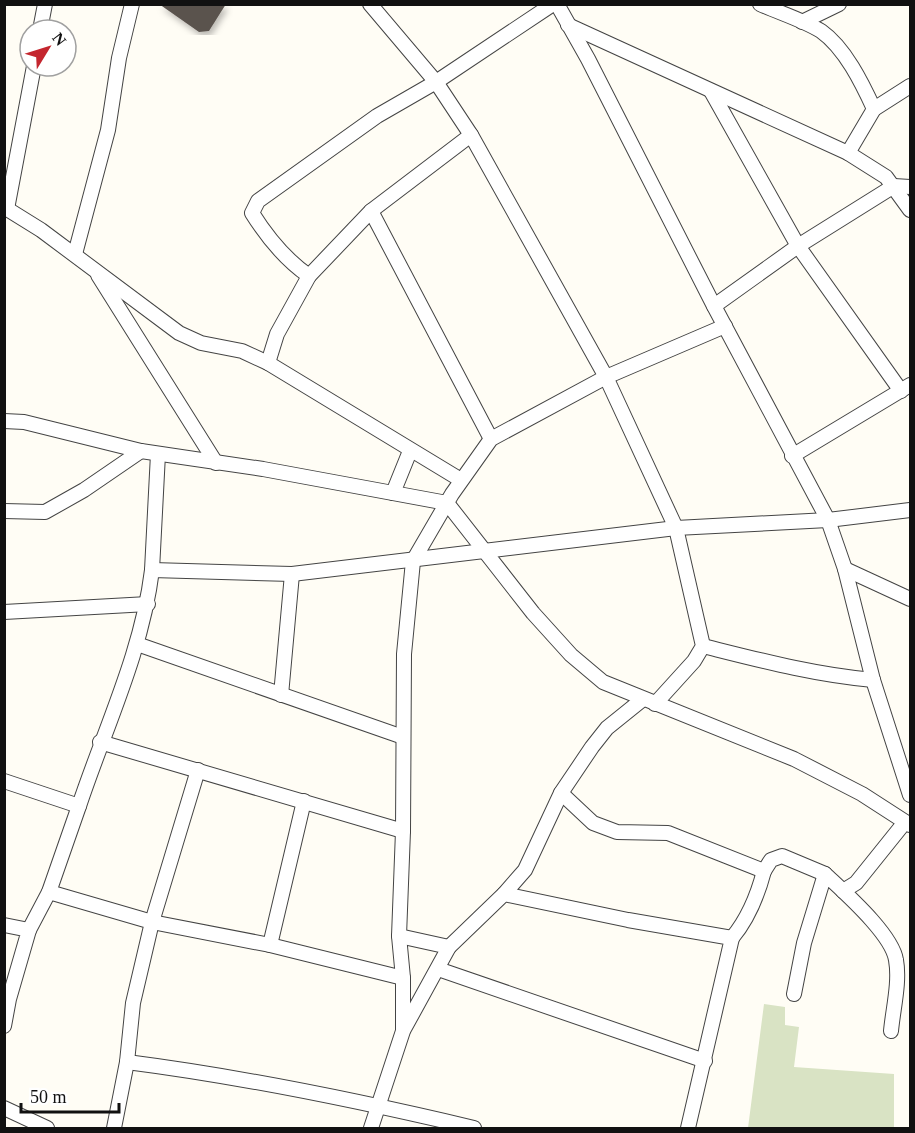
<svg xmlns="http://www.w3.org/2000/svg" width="915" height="1133" viewBox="0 0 915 1133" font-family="Georgia,serif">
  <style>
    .cemetery { fill: #d9e3c4 }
    .building { fill: #5a524d; filter: url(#shadow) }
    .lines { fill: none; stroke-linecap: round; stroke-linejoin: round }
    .minor-casing { stroke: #444; stroke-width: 16 }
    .minor { stroke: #fff; stroke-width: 14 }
  </style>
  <defs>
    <filter id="shadow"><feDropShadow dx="2.5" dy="4.5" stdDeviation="3" flood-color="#0004"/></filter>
  </defs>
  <rect width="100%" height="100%" fill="#fffdf5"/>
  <path class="cemetery" d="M764,1004l21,3v18l14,2 -5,40 100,7v54h-146z"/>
  <path class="building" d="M159,4h67l-17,27 -10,1z"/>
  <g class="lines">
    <defs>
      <g id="minor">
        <path d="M370,4l66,78 35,53 135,242 70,151 27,118 -9,15 -39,43"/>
        <path d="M557,4l31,55 126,247 114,214 17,49 28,111 37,115"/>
        <path d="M760,4c20,9 43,16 61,27 24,17 41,52 53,78"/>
        <path d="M802,22l37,-18"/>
        <path d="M568,25l280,128 38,24 24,33"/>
        <path d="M40,30l5,-26"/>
        <path d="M711,91l87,155 103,145"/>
        <path d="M848,153l26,-44 36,-23"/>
        <path d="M4,207l37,23 138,103 22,10 41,8 26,12 193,117"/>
        <path d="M7,209l27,-143"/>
        <path d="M371,211l120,228"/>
        <path d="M75,254l33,-124 11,-72 13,-54"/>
        <path d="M98,275l118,188"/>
        <path d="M309,276l62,-65 100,-76"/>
        <path d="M714,306l84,-60 96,-60 16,1"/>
        <path d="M268,363l9,-29 32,-58c-23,-16 -42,-39 -57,-63l6,-12 119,-85 59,-34 117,-78"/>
        <path d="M4,421l20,1 117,29 122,18 184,34 86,110 38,42 32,27 191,77 68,35 48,31"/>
        <path d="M792,456l118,-71"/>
        <path d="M393,493l17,-42"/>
        <path d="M4,511l41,1 39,-22 57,-39"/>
        <path d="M845,569l65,30"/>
        <path d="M152,570l6,-116"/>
        <path d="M4,612l144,-8"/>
        <path d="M137,644l266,93"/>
        <path d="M703,646c56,14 112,29 170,34"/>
        <path d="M281,695l11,-121"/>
        <path d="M100,742l303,89"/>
        <path d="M198,770l-46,152 118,23 133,33"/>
        <path d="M4,781l75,25c26,-78 63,-154 73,-236l140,4 384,-46 152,-8 82,-10"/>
        <path d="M561,793l32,30 24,9 51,1 96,38 7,-11 11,-4 43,18"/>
        <path d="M843,891l13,-8 49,-61"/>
        <path d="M49,892l103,30 -19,81 -6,59 -13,66"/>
        <path d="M504,894l21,-24 36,-77 31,-46 15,-19 36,-29"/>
        <path d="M4,925l25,5 -20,69 -5,27"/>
        <path d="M29,930l20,-38 30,-86"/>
        <path d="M399,936l50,11"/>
        <path d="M732,938c15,-18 26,-44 32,-67"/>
        <path d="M270,945l34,-144"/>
        <path d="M438,969l267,92"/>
        <path d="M794,994l10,-51 21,-69c20,19 67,60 71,86 4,22 -3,49 -5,71"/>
        <path d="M404,1029l45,-82 55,-53 124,26 104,18 -44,190"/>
        <path d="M127,1062c117,15 233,39 347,66"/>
        <path d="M4,1108l43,20"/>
        <path d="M371,1128l32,-97v-53l-4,-42 4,-105 1,-177 9,-93 39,-67 39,-55 115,-62 119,-51"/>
      </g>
    </defs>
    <use href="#minor" class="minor-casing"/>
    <use href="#minor" class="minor"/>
  </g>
  <rect width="915" height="1133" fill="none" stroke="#111111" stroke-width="12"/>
  <g transform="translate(48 48) rotate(52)"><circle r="28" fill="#ffffff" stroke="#a0a0a0" stroke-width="1.5"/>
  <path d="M0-4.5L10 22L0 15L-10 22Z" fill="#c4262e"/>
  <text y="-9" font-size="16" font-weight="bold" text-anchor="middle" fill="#111111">N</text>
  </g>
  <path d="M21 1103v9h98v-9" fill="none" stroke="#111111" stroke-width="3"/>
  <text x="30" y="1103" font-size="18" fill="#111111" stroke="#ffffff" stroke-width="4.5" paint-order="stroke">50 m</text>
</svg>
